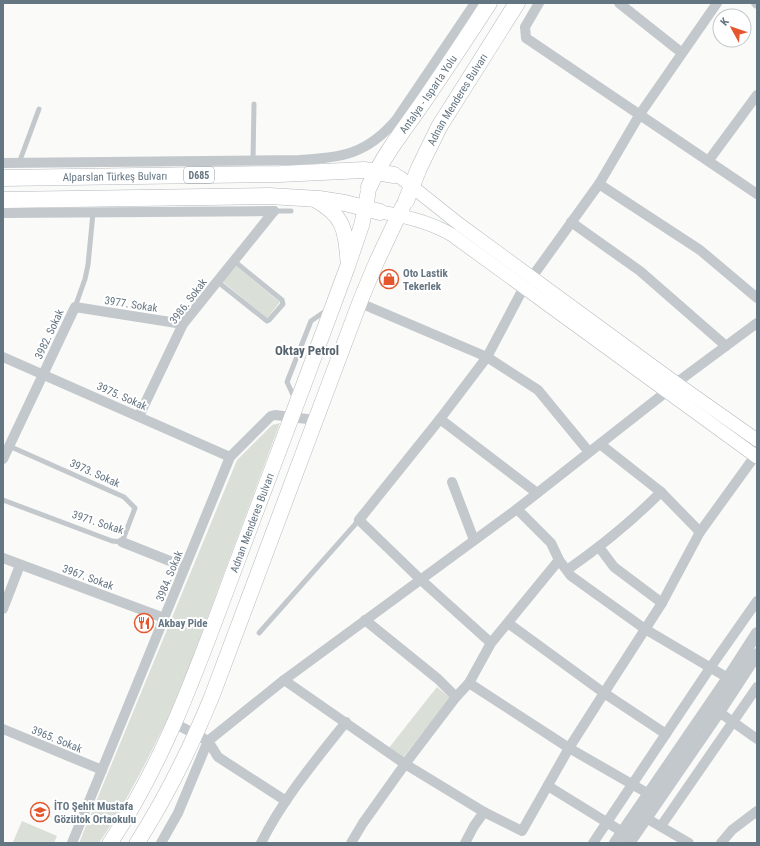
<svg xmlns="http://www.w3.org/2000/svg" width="760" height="846" viewBox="0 0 760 846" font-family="'Roboto Condensed',sans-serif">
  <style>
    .green { fill: #dadfd7 }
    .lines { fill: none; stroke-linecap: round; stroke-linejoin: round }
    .secondary-casing { stroke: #b3babf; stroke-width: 14 }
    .primary-casing { stroke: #b5babe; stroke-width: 16 }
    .trunk-casing { stroke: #b4b9bd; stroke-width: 17 }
    .service { stroke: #c3c8cc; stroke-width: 5 }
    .minor { stroke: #c3c8cc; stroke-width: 10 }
    .tertiary { stroke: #c3c8cc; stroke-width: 12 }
    .secondary { stroke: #fff; stroke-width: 13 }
    .primary { stroke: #fff; stroke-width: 15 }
    .trunk { stroke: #fff; stroke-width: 16 }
    .labels { text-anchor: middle; stroke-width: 4; stroke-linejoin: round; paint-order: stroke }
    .shield { fill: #fff; stroke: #939fa8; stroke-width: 1 }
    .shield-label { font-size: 10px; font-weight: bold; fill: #657683 }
    .street-label { font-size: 11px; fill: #657683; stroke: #fff }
    .poi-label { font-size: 11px; font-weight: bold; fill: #657683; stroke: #fff; text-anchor: start }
    .quarter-label { font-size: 13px; font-weight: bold; fill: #57646e; stroke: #fff }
  </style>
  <rect width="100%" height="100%" fill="#fafaf8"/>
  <g class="green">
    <path d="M236,266l44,36 -13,16 -44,-36z"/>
    <path d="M280,423l-91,244 -23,55 -23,46 -25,46 -19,29h-20l158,-383 35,-35z"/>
    <path d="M437,687l13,11 -49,62 -13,-11z"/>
    <path d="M22,821l35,15 -3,7 -41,-1z"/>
  </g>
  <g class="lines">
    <defs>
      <g id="secondary">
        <path d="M400,177l59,47 217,159 81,57"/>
        <path d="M386,213c23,4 46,10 66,22l305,222"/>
      </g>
      <g id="primary">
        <path d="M314,199c30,17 31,29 34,62"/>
        <path id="s1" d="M110,843c56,-84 89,-180 124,-273 38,-101 76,-201 113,-302l15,-44 6,-31"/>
        <path d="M137,843c30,-47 54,-96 75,-147l149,-397 16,-38 26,-55"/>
      </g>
      <g id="trunk">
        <path id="s2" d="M3,178l277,-4 84,-4 30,5"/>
        <path id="s3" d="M369,187c15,-34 39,-62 59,-92 21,-31 41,-61 61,-92"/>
        <path d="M3,200l266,-4 50,3 26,4 35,9"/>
        <path id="s4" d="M406,201l13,-33 20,-41 78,-124"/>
      </g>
    </defs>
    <use href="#secondary" class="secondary-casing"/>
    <use href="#primary" class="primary-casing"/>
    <use href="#trunk" class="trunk-casing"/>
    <g class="service">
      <path d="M253,160l1,-56"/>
      <path d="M19,163l20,-54"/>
      <path d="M274,211h17"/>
      <path d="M218,282l49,39 2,-1 14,-16 -1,-4 -48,-39"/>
      <path d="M75,307l10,-28 3,-14 5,-52"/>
      <path d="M295,399l-8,-17 24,-61 16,-11"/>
      <path d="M3,500l109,41 10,1 13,-34 -11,-11 -115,-51"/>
      <path d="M259,633l100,-113"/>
    </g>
    <g class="minor">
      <path d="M539,3l-14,24 1,11 231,156"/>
      <path d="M619,3l63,50"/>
      <path d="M756,3l1,1"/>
      <path d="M709,160l48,-65"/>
      <path d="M3,163l296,-3c43,-2 68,-6 97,-40l79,-117"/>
      <path d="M599,184l101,66 57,48"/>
      <path d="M3,213l271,-2"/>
      <path d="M571,222l69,49 86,75"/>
      <path d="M532,277l67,-93 41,-70 77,-111"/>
      <path d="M360,303l127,54 51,33 51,62"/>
      <path d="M3,357l227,100"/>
      <path d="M676,383l81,-60"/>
      <path d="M139,416l44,-92 91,-113"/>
      <path d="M440,419l97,74"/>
      <path d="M600,444l61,48 39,40"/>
      <path d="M3,459l72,-152 108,17"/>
      <path d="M452,482l22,58"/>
      <path d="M517,509l34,34 8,17 12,16 74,53 83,49"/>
      <path d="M122,542l63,25"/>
      <path d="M599,547l15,20 48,36"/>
      <path d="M3,558l161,60"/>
      <path d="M567,570c33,-23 65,-49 94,-78"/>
      <path d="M3,609l17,-44"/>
      <path d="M365,620l73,59 18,18"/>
      <path d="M508,623l96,70 62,41"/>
      <path d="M491,643l-71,-64 -61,-59 81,-101 47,-62 37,-70"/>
      <path d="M284,680l233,-171 149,-117"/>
      <path d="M469,683l100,65 80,46"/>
      <path d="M719,712l38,27"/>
      <path d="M174,723l34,18 76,-61 121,84 79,48 38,19 47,-83 35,-55 58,-90 38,-71 55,-76"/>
      <path d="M3,729l99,41"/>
      <path d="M208,741l10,16 68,44"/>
      <path d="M548,786l81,50"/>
      <path d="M646,818l43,25"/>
      <path d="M661,826l96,-139"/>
      <path d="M72,843l158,-386 41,-41 4,-1 40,5"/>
      <path d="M161,843l17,-30 30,-72"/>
      <path d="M261,843c22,-44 54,-82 85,-121"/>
      <path d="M351,843l12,-20 42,-59 51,-67 13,-14 22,-40 68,-83"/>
      <path d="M465,843l9,-17 10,-14"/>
      <path d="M593,843l117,-175 47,-67"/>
      <path d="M721,843l11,-13 25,-19"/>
    </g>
    <g class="tertiary">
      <path d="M615,843l113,-165 29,-45"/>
      <path d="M629,843l90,-131 38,-58"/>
    </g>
    <use href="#secondary" class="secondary"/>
    <use href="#primary" class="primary"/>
    <use href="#trunk" class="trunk"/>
  </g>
  <defs>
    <symbol id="shop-ring" viewBox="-11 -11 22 22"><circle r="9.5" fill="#fff" stroke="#e4572e" stroke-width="1.5"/><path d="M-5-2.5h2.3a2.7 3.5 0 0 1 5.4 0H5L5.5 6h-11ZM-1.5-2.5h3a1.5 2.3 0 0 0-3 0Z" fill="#e4572e"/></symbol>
    <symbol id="restaurant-ring" viewBox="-11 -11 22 22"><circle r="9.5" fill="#fff" stroke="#e4572e" stroke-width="1.5"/><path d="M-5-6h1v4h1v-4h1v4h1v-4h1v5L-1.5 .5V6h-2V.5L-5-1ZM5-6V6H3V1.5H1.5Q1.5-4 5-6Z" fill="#e4572e"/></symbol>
    <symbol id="school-ring" viewBox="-11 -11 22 22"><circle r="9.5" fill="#fff" stroke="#e4572e" stroke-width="1.5"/><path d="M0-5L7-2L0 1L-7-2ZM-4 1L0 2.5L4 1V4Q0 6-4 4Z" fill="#e4572e"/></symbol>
  </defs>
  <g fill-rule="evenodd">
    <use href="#shop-ring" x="378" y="268" width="22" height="22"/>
    <use href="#restaurant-ring" x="133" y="612" width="22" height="22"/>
    <use href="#school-ring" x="29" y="801" width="22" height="22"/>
  </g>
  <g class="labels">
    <rect class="shield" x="184" y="167" width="30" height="16" rx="3"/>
    <g class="shield-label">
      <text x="199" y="179">D685</text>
    </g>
    <g class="street-label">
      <text dy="4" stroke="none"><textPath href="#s3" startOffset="110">Antalya - Isparta Yolu</textPath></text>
      <text dy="4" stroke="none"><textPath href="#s4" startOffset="114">Adnan Menderes Bulvarı</textPath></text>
      <text dy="4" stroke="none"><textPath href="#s2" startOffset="112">Alparslan Türkeş Bulvarı</textPath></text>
      <text transform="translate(188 301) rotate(-53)" y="4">3986. Sokak</text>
      <text transform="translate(131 304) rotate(9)" y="4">3977. Sokak</text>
      <text transform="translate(49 334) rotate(-65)" y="4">3982. Sokak</text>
      <text transform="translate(122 396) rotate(24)" y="4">3975. Sokak</text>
      <text transform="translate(95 473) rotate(24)" y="4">3973. Sokak</text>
      <text transform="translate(98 522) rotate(18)" y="4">3971. Sokak</text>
      <text dy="4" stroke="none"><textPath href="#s1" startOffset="351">Adnan Menderes Bulvarı</textPath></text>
      <text transform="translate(169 576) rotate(-68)" y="4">3984. Sokak</text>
      <text transform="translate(88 577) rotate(20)" y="4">3967. Sokak</text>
      <text transform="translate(57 739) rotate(22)" y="4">3965. Sokak</text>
    </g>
    <g class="poi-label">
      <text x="403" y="277">Oto Lastik<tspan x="403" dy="13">Tekerlek</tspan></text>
      <text x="158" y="627">Akbay Pide</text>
      <text x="54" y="810">İTO Şehit Mustafa<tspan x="54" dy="13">Gözütok Ortaokulu</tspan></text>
    </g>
    <g class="quarter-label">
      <text x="307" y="355">Oktay Petrol</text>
    </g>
  </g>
  <rect width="760" height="846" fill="none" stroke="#657683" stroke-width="8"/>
  <g transform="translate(732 28) rotate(310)"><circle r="19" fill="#ffffff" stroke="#c1c8cd"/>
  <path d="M0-3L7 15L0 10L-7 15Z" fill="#e4572e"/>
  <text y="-6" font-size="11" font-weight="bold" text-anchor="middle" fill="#657683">K</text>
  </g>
</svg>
